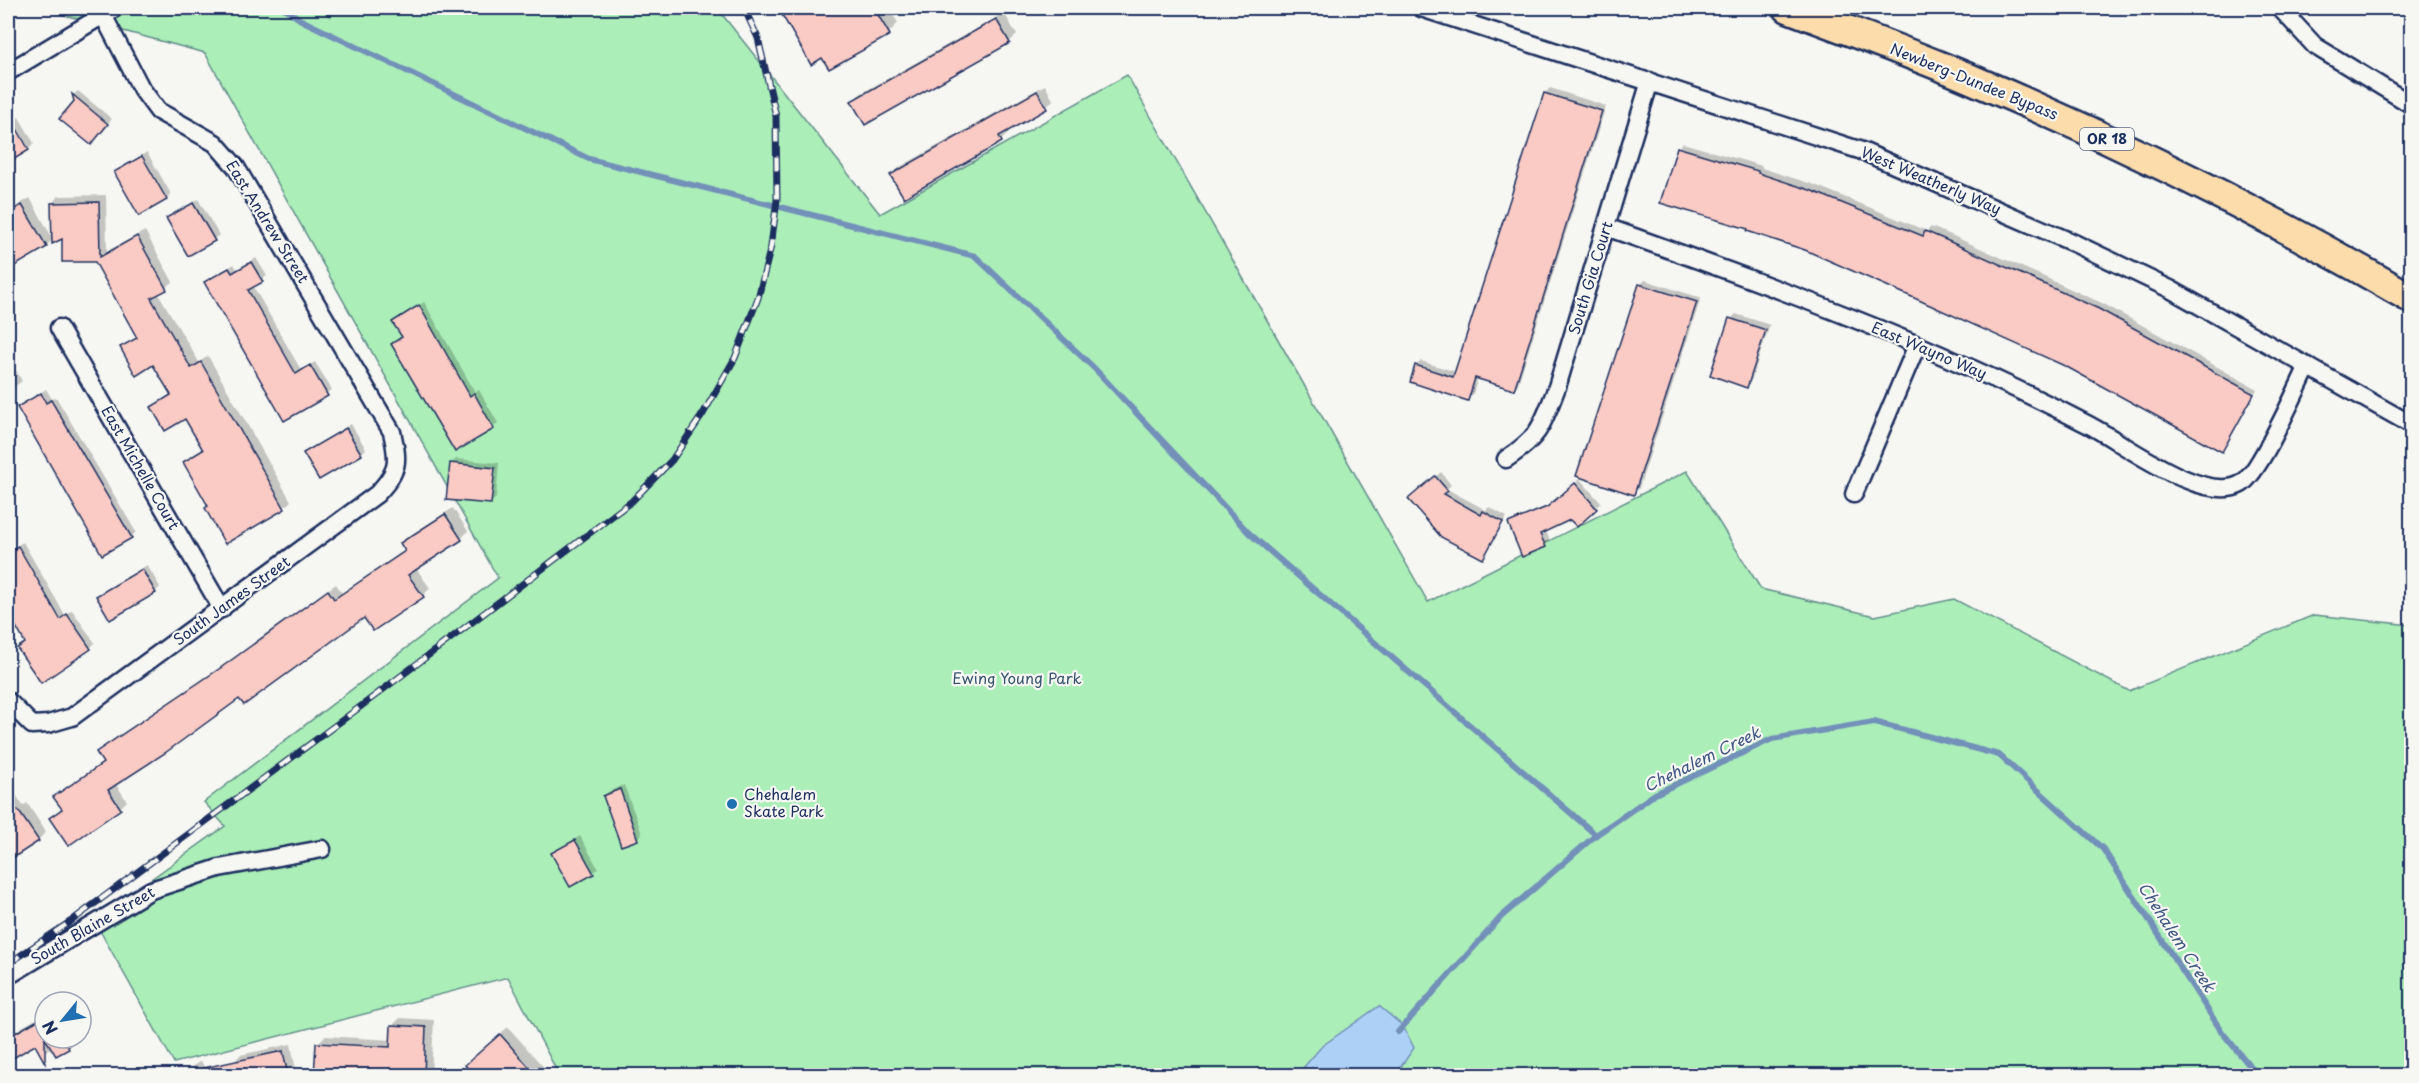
<svg xmlns="http://www.w3.org/2000/svg" width="2419" height="1083" viewBox="0 0 2419 1083" font-family="'Playpen Sans',sans-serif">
  <style>
    .green { fill: #abeeb8; stroke: #638e8b; stroke-width: 1.5 }
    .water { fill: #add1f6; stroke: #7390b9; stroke-width: 1.5 }
    .shadow { fill: #0003 }
    .lines { fill: none; stroke-linecap: round; stroke-linejoin: round }
    .stream { stroke: #7390b9; stroke-width: 6 }
    .building { fill: #facac4; stroke: #1b2f5e; stroke-width: 1.5 }
    .street-casing { stroke: #1b2f5e; stroke-width: 21 }
    .highway-casing { stroke: #1b2f5e; stroke-width: 33 }
    .street { stroke: #f6f6f2; stroke-width: 16 }
    .highway { stroke: #fddcac; stroke-width: 28 }
    .rail-casing { stroke: #1b2f5e; stroke-width: 7 }
    .rail { stroke: #f6f6f2; stroke-width: 4.5; stroke-dasharray: 14; stroke-linecap: butt }
    .poi-dot { fill: #1f6fb2; stroke: #f6f6f2; stroke-width: 2 }
    .labels { text-anchor: middle; stroke-width: 4.5; stroke-linejoin: round; paint-order: stroke }
    .shield { fill: #f6f6f2; stroke: #5d6b8a; stroke-width: 1.5 }
    .shield-label { font-size: 14px; font-weight: bold; fill: #1b2f5e }
    .street-label { font-size: 15px; fill: #1b2f5e; stroke: #f6f6f2 }
    .park-label { font-size: 15px; fill: #385570; stroke: #f6f6f2 }
    .poi-label { font-size: 15px; fill: #1b2f5e; stroke: #f6f6f2; text-anchor: start }
    .water-label { font-size: 16px; font-style: italic; fill: #405884; stroke: #f6f6f2 }
  </style>
  <rect width="100%" height="100%" fill="#f6f6f2"/>
  <filter id="ink" filterUnits="userSpaceOnUse"><feTurbulence type="fractalNoise" baseFrequency=".0167" numOctaves="2"/><feDisplacementMap in="SourceGraphic" scale="12" xChannelSelector="R" yChannelSelector="G"/><feConvolveMatrix kernelMatrix="1 2 1 2 8 2 1 2 1" color-interpolation-filters="sRGB"/></filter>
  <g filter="url(#ink)">
    <path class="green" d="M38,8h454l5,2 5,-2h215l163,206 247,-139 301,527 259,-131 74,118 114,27 79,-17 175,92 185,-76 97,10v450h-1852l-51,-98 -334,86 -80,-143 131,-94 -21,-24 294,-224 -293,-525z"/>
    <path class="water" d="M1379,1006l24,20 11,22 -19,27h-98l25,-29z"/>
    <g class="shadow">
      <path d="M318,8h22l-10,10z"/>
      <path d="M780,8h109l9,15 -9,10 -66,23 -11,7z"/>
      <path d="M1004,13l13,22 -8,7 -156,59 7,-7z"/>
      <path d="M1045,85l8,15 -7,7 -39,23 2,3 -8,7 -97,56 -12,-21 8,-8z"/>
      <path d="M1550,88l56,18 -88,278 -4,5 -36,-12 -5,17 -5,5 -52,-33 5,-5 35,11 89,-279z"/>
      <path d="M78,91l34,28 -17,19 -19,-37 -3,-6z"/>
      <path d="M19,117l15,26 -5,5 -16,-28z"/>
      <path d="M11,121l17,28 -20,12v-38z"/>
      <path d="M1683,143l79,23v2l53,17 112,46 4,-4 20,8 153,69 153,85 -30,56 -5,5 -133,-73 -283,-129 -144,-46 16,-54z"/>
      <path d="M147,152l24,42 -5,5 -50,-27z"/>
      <path d="M106,195l1,56 38,-20 28,51 -15,11 41,69 9,-6 83,145 -7,7 -74,-3 -26,-43 20,-14 -18,-31 -33,-10 18,-14 -17,-30 -32,-15 15,-12 -41,-76 -33,-24 -11,-33 7,-7z"/>
      <path d="M30,198l23,41 -7,7 -38,22v-57z"/>
      <path d="M198,199l21,36 -5,4 -46,-21z"/>
      <path d="M256,258l11,18 -14,10 48,84 14,-8 17,28 -47,29 -79,-137 28,-18 3,5z"/>
      <path d="M1645,280l56,18 -62,190 -5,5 6,-208z"/>
      <path d="M424,302l51,90 4,-2 19,33 -43,27 -62,-106 10,-8 -9,-14z"/>
      <path d="M1736,314l34,11 -19,56 -5,5 -15,-67z"/>
      <path d="M8,356l14,25 -14,11z"/>
      <path d="M46,389l6,10 4,-2 80,135 -5,5 -112,-130z"/>
      <path d="M351,424l15,25 -5,5 -56,-1z"/>
      <path d="M456,459l43,4 -3,35 -5,5 -40,-39z"/>
      <path d="M1441,472l10,13 -4,4 39,21 3,-3 18,10 -25,40 -67,-62z"/>
      <path d="M1580,479l21,24 -24,22 -6,-7 -25,13 4,10 -5,5 -35,-22 5,-5 39,-16z"/>
      <path d="M453,508l15,23 -7,8 -45,29 14,20 -7,8 -58,19 -125,82 -125,86 12,18 -7,7 -69,10 12,-11 -8,-10 48,-35 -5,-9 7,-8 123,-83 108,-78 6,9 64,-44 -4,-6 7,-7z"/>
      <path d="M23,542l42,73 7,-5 23,33 -5,5 -71,1 7,-7 -18,-33v-58z"/>
      <path d="M147,565l13,22 -5,5 -58,4z"/>
      <path d="M8,782l15,24 4,-3 19,29 -8,8 -30,19z"/>
      <path d="M624,785l18,49 -5,5 -33,-43 5,-5z"/>
      <path d="M580,836l18,32 -5,5 -40,-20z"/>
      <path d="M45,1014v24h28l2,3 -7,7 -16,-1 -11,7 -6,-11 -27,16v-41l7,13z"/>
      <path d="M400,1018l34,2 -3,56h-116l2,-32 8,-8 67,4v-14z"/>
      <path d="M508,1027l39,44 -4,5h-67l-2,-19z"/>
      <path d="M291,1044l6,32h-62l-2,-13 7,-8z"/>
      <path d="M201,1061l8,15h-33z"/>
      <path d="M95,1069l3,7h-14z"/>
    </g>
    <g class="lines">
      <g class="stream">
        <path d="M284,8l17,12 288,139 386,97 119,112 155,165 347,302"/>
        <path d="M1398,1032l103,-115 95,-82 59,-41 117,-55 102,-17 125,33 104,94 119,183 36,44"/>
      </g>
    </g>
    <g class="building">
      <path d="M778,8h96l16,27 -61,34 -7,-11 -11,7z"/>
      <path d="M996,19l14,24 -145,82 -14,-24z"/>
      <path d="M1037,91l10,18 -48,27 3,6 -98,56 -14,-23z"/>
      <path d="M1544,93l58,18 -88,279 -39,-12 -7,23 -58,-19 5,-17 38,12z"/>
      <path d="M72,94l36,30 -17,21 -32,-26 15,-18z"/>
      <path d="M8,113l21,37 -21,13z"/>
      <path d="M1677,147l81,24v2l52,17 113,46 2,-5 21,9 153,69 155,85 -32,58 -155,-85 -155,-70 -107,-47 -58,-19 1,-2 -88,-26z"/>
      <path d="M142,156l25,44 -28,16 -25,-44z"/>
      <path d="M99,202l1,55 37,-21 30,54 -16,8 40,70 10,-6 84,147 -60,35 -20,-36 3,-2 -25,-44 20,-12 -18,-31 -20,12 -14,-24 20,-12 -18,-30 -17,11 -16,-29 17,-9 -42,-76h-33v-23l-10,5 -1,-41z"/>
      <path d="M193,203l22,38 -27,15 -22,-38z"/>
      <path d="M22,205l25,42 -39,23v-57z"/>
      <path d="M251,262l12,20 -15,8 48,84 14,-9 18,31 -44,25 -80,-139 25,-14 3,5z"/>
      <path d="M1639,284l58,18 -63,193 -58,-19z"/>
      <path d="M419,305l51,91 4,-3 20,36 -39,23 -64,-108 11,-7 -10,-15z"/>
      <path d="M1729,318l37,12 -19,58 -37,-13z"/>
      <path d="M41,393l5,10 5,-3 81,138 -30,17 -85,-148z"/>
      <path d="M346,428l16,27 -43,25 -16,-27z"/>
      <path d="M450,463l45,5 -4,36 -45,-4z"/>
      <path d="M1435,476l13,15 -4,3 37,21 2,-4 20,11 -20,37 -42,-22 -33,-38z"/>
      <path d="M1575,483l22,26 -20,18 -7,-7 -30,14 6,13 -24,10 -14,-34 39,-16z"/>
      <path d="M445,514l17,26 -54,35 16,22 -51,34 -9,-13 -120,87 -5,-6 -74,54 -57,37 13,19 -53,37 -19,-28 13,-9 -9,-12 50,-34 -7,-11 123,-83 109,-79 6,9 71,-48 -5,-8z"/>
      <path d="M18,546l42,73 7,-5 24,35 -50,34 -24,-35 8,-5 -17,-31v-60z"/>
      <path d="M142,569l14,24 -46,27 -14,-24z"/>
      <path d="M620,789l18,51 -17,6 -18,-50z"/>
      <path d="M18,810l21,31 -31,20v-44z"/>
      <path d="M575,840l19,34 -24,13 -19,-34z"/>
      <path d="M45,1016v47l-10,-18 -27,16v-24z"/>
      <path d="M391,1025l35,2 -2,49h-110l2,-33 74,4z"/>
      <path d="M500,1034l37,42h-63l-9,-11z"/>
      <path d="M45,1038h18l6,11 -13,7z"/>
      <path d="M283,1051l5,25h-84l-1,-8z"/>
    </g>
    <g class="lines">
      <defs>
        <g id="street">
          <path d="M1421,8l441,143 214,93 94,45 242,136"/>
          <path d="M2280,8l35,38 97,59"/>
          <path d="M8,72l107,-64"/>
          <path d="M1606,227c164,58 329,118 483,198 35,18 114,80 152,59 19,-11 55,-94 67,-118"/>
          <path d="M59,328l163,281"/>
          <path d="M1506,459c35,-23 36,-34 51,-72l93,-306"/>
          <path d="M1854,494l63,-149"/>
          <path d="M8,701l24,24 16,-1 24,-7 305,-223c22,-24 22,-31 15,-62l-156,-265 -21,-24 -57,-32 -17,-23 -38,-73"/>
          <path d="M8,976l143,-86 68,-22 103,-19"/>
        </g>
        <path id="highway" d="M1788,8c64,24 128,47 190,74 149,63 294,135 434,217"/>
      </defs>
      <use href="#street" class="street-casing"/>
      <use href="#highway" class="highway-casing"/>
      <use href="#street" class="street"/>
      <use href="#highway" class="highway"/>
      <defs>
        <path id="rail" d="M8,964l62,-42 290,-215 272,-206 40,-41 31,-46 32,-56 23,-60 13,-52 6,-46 -1,-84 -18,-78 -14,-30"/>
      </defs>
      <use href="#rail" class="rail-casing"/>
      <use href="#rail" class="rail"/>
    </g>
  </g>
  <circle class="poi-dot" cx="732" cy="804" r="6"/>
  <g class="labels">
    <rect class="shield" x="2080" y="128" width="54" height="22" rx="4.5"/>
    <g class="shield-label">
      <text x="2107" y="144">OR 18</text>
    </g>
    <g class="street-label">
      <text transform="translate(1974 82) rotate(22)" y="5">Newberg-Dundee Bypass</text>
      <text transform="translate(1931 181) rotate(23)" y="5">West Weatherly Way</text>
      <text transform="translate(267 222) rotate(58)" y="5">East Andrew Street</text>
      <text transform="translate(1591 278) rotate(-73)" y="5">South Gia Court</text>
      <text transform="translate(1929 351) rotate(23)" y="5">East Wayno Way</text>
      <text transform="translate(140 468) rotate(60)" y="5">East Michelle Court</text>
      <text transform="translate(232 601) rotate(-36)" y="5">South James Street</text>
      <text transform="translate(93 926) rotate(-30)" y="5">South Blaine Street</text>
    </g>
    <g class="park-label">
      <text x="1017" y="684">Ewing Young Park</text>
    </g>
    <g class="poi-label">
      <text x="744" y="800">Chehalem<tspan x="744" dy="17">Skate Park</tspan></text>
    </g>
    <g class="water-label">
      <text transform="translate(1702 759) rotate(-26)" y="6">Chehalem Creek</text>
      <text transform="translate(2177 937) rotate(57)" y="6">Chehalem Creek</text>
    </g>
  </g>
  <rect width="2419" height="1083" fill="none" stroke="#f6f6f2" stroke-width="30"/>
  <rect x="15" y="15" width="2389" height="1053" fill="none" stroke="#1b2f5e" stroke-width="2" filter="url(#ink)"/>
  <g transform="translate(63 1020) rotate(240)"><circle r="28" fill="#f6f6f2" stroke="#9ea6b7" stroke-width="1.5"/>
  <path d="M0-4.5L10 22L0 15L-10 22Z" fill="#1f6fb2"/>
  <text y="-9" font-size="16" font-weight="bold" text-anchor="middle" fill="#1b2f5e">N</text>
  </g>
</svg>
